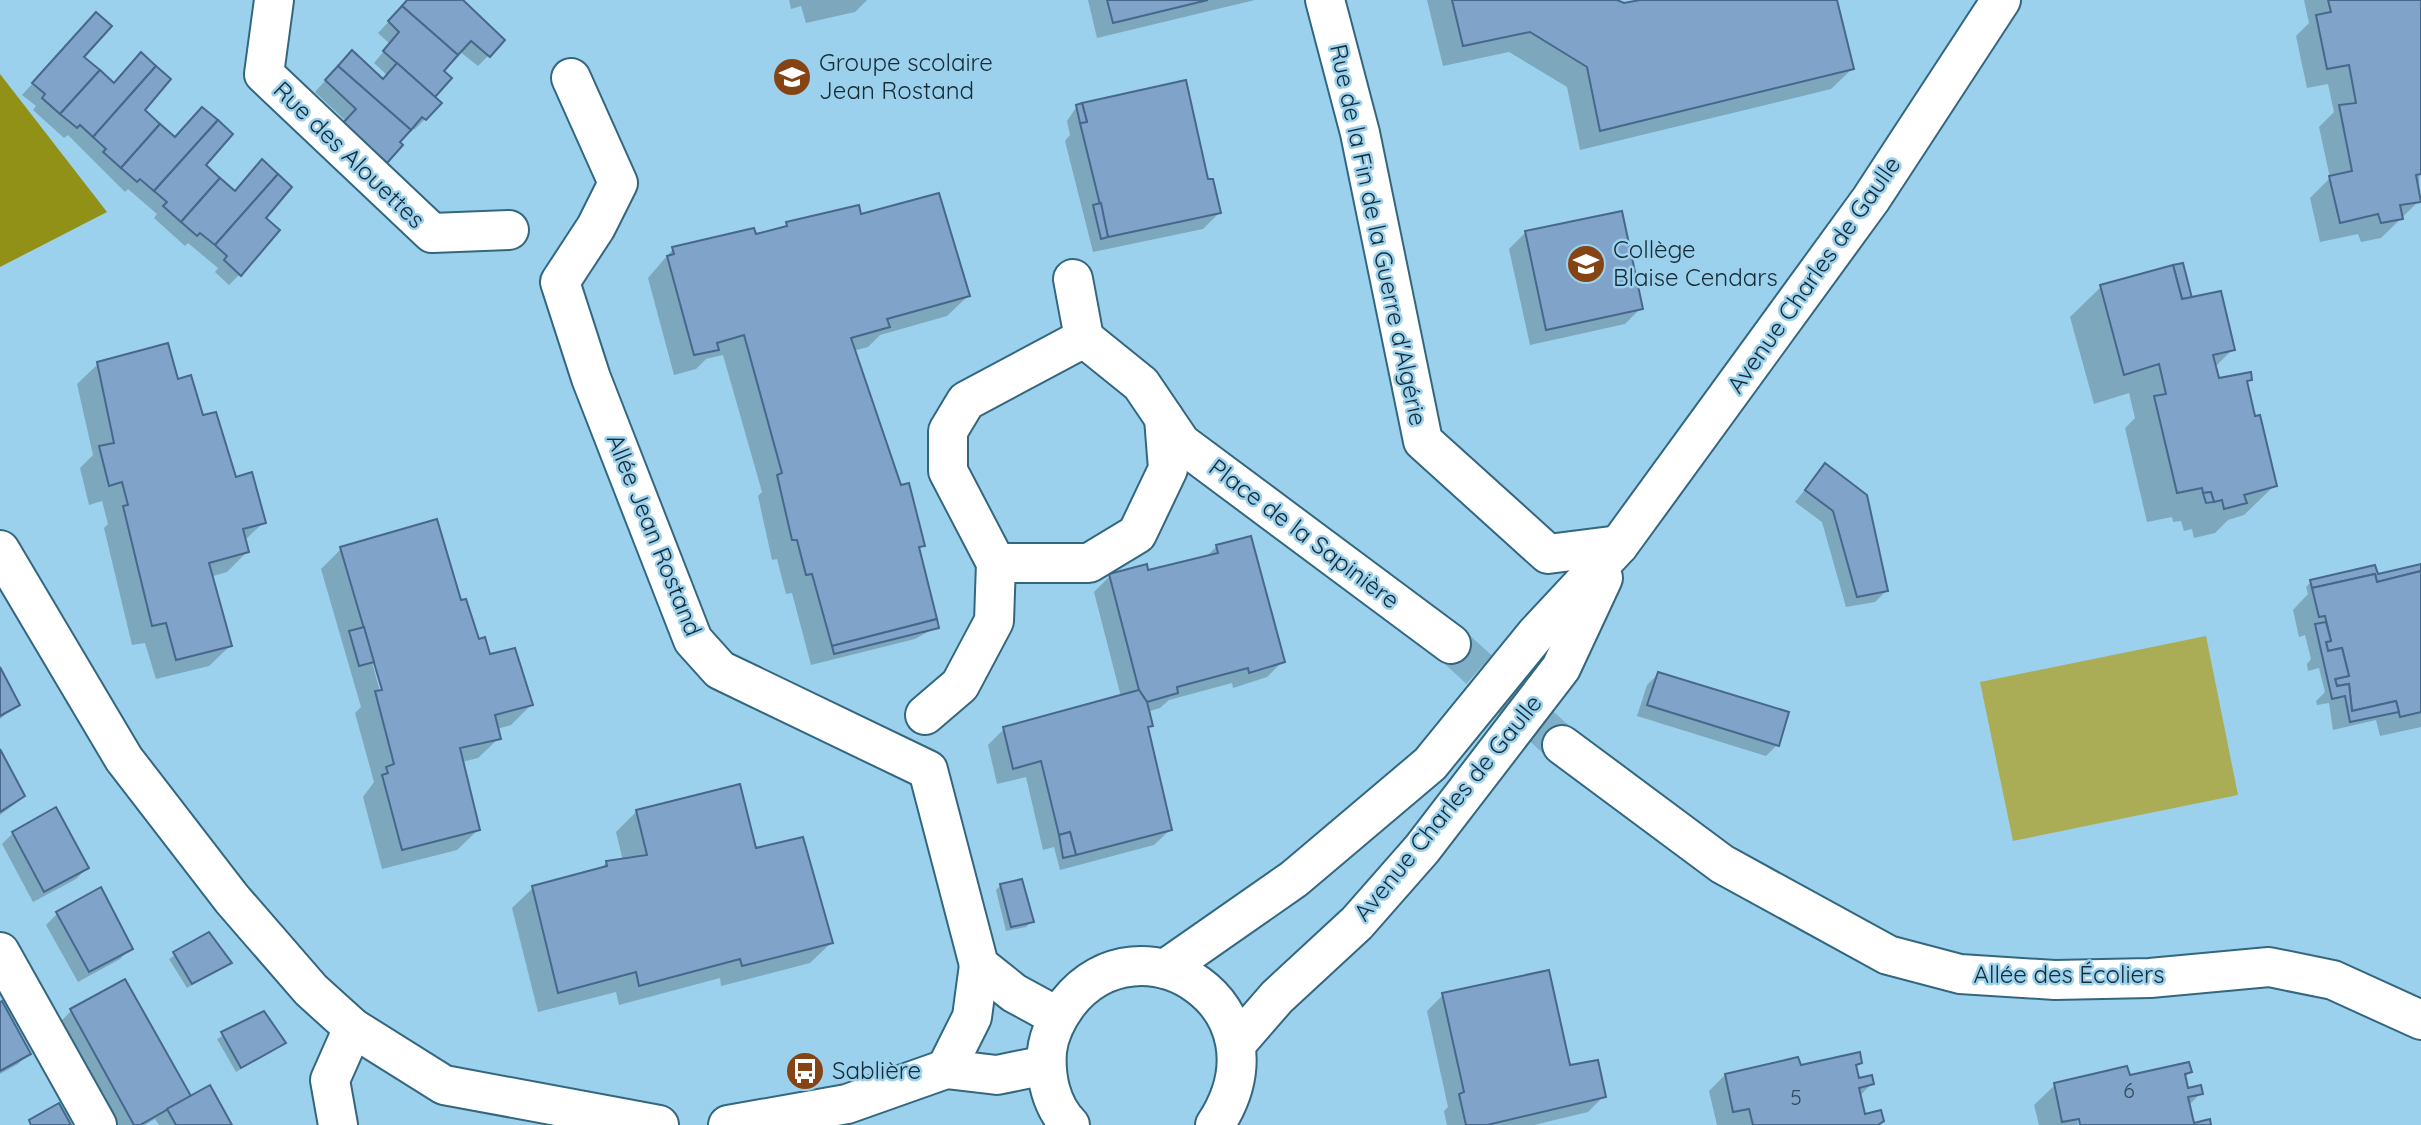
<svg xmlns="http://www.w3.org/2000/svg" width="2421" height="1125" viewBox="0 0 2421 1125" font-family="Quicksand,sans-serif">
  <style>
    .green { fill: #aaad56 }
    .forest { fill: #909116 }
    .shadow { fill: #0003; fill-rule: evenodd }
    .building { fill: #80a3c9; stroke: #47688b; stroke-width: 2 }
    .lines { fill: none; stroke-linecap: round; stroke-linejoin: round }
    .pedestrian-tunnel { stroke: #80b0c8; stroke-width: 38; stroke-dasharray: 38 19; stroke-linecap: butt }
    .pedestrian-casing { stroke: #33677f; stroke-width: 42 }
    .minor-casing { stroke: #33677f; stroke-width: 42 }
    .tertiary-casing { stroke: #33677f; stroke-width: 42 }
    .pedestrian { stroke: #fff; stroke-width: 38 }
    .minor { stroke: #fff; stroke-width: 38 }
    .tertiary { stroke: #fff; stroke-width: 38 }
    .labels { text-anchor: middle; stroke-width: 5; stroke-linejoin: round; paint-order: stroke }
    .number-label { font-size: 21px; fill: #30495b }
    .poi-label { font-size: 24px; fill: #162b36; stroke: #9bd1ed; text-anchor: start }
    .street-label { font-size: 24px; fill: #162b36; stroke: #9bd1ed }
  </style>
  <rect width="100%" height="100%" fill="#9bd1ed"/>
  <path class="green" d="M2206,636l32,159 -225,46 -33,-159z"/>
  <path class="forest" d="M0,74l107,138 -107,55z"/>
  <g class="shadow">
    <path d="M409,0h51l29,55 -11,11 -19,-15 -17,20 -17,48 -11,11 -2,-2 -38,45 -28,-52 -31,-29 26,-29 42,18 4,-6 -13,-12 16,-19 -12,-11z"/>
    <path d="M789,0h78l-12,12 -49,11 -5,-17 -10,3z"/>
    <path d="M1088,0h167l-158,38z"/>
    <path d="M1427,0h186l11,5 24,-5h187l17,69 -21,20 -251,61 -13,-63 -58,-35 -66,14z"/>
    <path d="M2304,0h117l-2,201 -38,37 -20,4 -3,-8 -38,8 -10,-44 20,-20 -11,-51 15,-15 -6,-28 -21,4 -11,-52 13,-13z"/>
    <path d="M85,26l-3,31 181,161 -23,56 -11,11 -14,-13 3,-4 -30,-25 -3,3 -31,-28 3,-4 -29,-25 -3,3 -57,-57 -4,3 -31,-28 3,-4 -14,-11z"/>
    <path d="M1077,106l130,75 12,32 -16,16 -110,23 -28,-111 5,-6 -3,-14z"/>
    <path d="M860,216l108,80 -21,20 -67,19 -12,12 -15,4 46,136 24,58 -5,5 19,77 -22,12 -104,26 -19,-72 -6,1 -9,-35 -5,1 -14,-64 4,-4 -39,-137 -17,4 -10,10 -22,6 -26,-97 25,-29 81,-13 28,-7 5,-5z"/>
    <path d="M1525,233l116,75 -16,16 -95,21 -21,-96z"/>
    <path d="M2101,287l90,12 42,50 -19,19 4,12 32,-1 -4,5 29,101 -31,30 -16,5 -13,13 -21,5 -2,-9 -8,2 -3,-10 -8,1 -1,-5 -25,5 -22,-94 10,-10 -6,-25 -35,11 -24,-87z"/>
    <path d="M98,364l79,17 25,37 33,61 29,43 -20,19 3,11 -20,20 -17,5 20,69 -21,20 -53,13 -11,-36 -13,2 -28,-117 4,-4 -6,-23 -13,4 -9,-37 13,-13 -16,-71z"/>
    <path d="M1825,465l61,126 -11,11 -29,5 -24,-85 -27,-20z"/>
    <path d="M1217,546l66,115 -16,16 -34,11 -1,-5 -63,17 -9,8 -13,4 4,13 -5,5 25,99 -17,16 -94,25 -6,-23 -11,3 -17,-73 -29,7 -9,-39 16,-16 117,-32 -27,-105 16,-16 36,-4 59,-14z"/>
    <path d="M341,549l119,53 17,40 54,63 -20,20 -14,4 2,9 -21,20 -16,4 16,68 -21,20 -75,19 -19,-72 11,-15 -19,-69 6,-6 -40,-138zM375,659l11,39 -4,1 -10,-37z"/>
    <path d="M2421,566v161l-41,9 -4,-16 -43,10 -4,-27 -12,2 -1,-4 9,-9 -6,-24 -11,3 -1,-7 4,-5 -6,-24 -6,2 -6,-27 15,-16 -2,-7 5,-5 61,-5z"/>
    <path d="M0,671l18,33 -18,15z"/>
    <path d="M1658,674l119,71 -11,11 -129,-40 10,-31z"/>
    <path d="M0,753l23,45 -23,17z"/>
    <path d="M738,786l17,64 76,93 -21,20 -89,23 -1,-8 -101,27 -3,-13 -78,20 -26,-104 21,-20 67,-19 6,-6 17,-2 -7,-29 20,-20z"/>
    <path d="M55,810l32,58 -11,11 -43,23 -31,-58 11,-11z"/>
    <path d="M1001,885l31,36 -6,6 -20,4 -10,-41z"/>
    <path d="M57,914l74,34 -11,11 -42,23 -32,-57z"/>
    <path d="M209,935l20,28 -42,25 -18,-29z"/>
    <path d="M124,981l67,117 39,27h-71l-4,-6 -10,6h-28l-57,-103 11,-11z"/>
    <path d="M1443,995l126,72 35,29 -16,16 -54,13h-87l-3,-14 4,-4 -21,-96z"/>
    <path d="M0,1004l29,49 -11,11 -18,10z"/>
    <path d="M263,1013l21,29 -48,30 -19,-33z"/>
    <path d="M1860,1062l-5,6 3,12 14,3 -13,14 5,19 13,9h-160l-8,-34 16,-16z"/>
    <path d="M2190,1072l-6,6 3,12 14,3 -13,13 5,19h-111l1,-8 -6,2 1,6h-39l-5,-20 21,-20z"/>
  </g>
  <g class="building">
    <path d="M407,0h56l42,40 -15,17 -19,-16 -13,14 -56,-49z"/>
    <path d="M1107,0h101l-95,23z"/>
    <path d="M1452,0h165l7,3 16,-3h197l17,69 -254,62 -13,-64 -57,-35 -67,14z"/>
    <path d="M2328,0h93v174l-5,1 5,27 -21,3 3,14 -22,4 -3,-9 -38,9 -11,-47 23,-5 -13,-66 17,-2 -7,-38 -22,4 -11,-54 15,-3z"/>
    <path d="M402,6l56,49 -14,16 8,7 -17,19 -52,-46 16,-19 -11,-11z"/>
    <path d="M96,12l16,14 -28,31 16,13 -40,44 -18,-16 3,-4 -13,-11z"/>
    <path d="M352,50l31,29 14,-16 45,40 -16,17 -4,-3 -11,13 -73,-64z"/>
    <path d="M141,52l15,14 -63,71 -13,-12 -3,3 -17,-14 40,-44 14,13z"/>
    <path d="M156,66l15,13 -26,31 15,14 -39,44 -18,-16 3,-3 -13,-12z"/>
    <path d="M338,66l73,64 -11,12 3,3 -16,18 -44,-40 13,-14 -31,-29z"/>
    <path d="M1186,80l22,99h5l8,34 -113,24 -28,-114 7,-1 -5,-19z"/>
    <path d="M1082,103l5,19 -7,1 -4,-18z"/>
    <path d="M202,107l16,13 -64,71 -14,-12 -3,3 -16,-14 39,-44 15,13z"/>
    <path d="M218,120l15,14 -27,31 14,13 -39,44 -18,-16 4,-4 -13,-11z"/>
    <path d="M262,159l16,15 -63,71 -15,-12 -3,3 -16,-14 39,-44 15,13z"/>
    <path d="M278,174l14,13 -26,31 14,12 -39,46 -17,-16 3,-4 -12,-11z"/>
    <path d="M939,193l31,103 -83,23 3,8 -39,11 50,147 8,-2 16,63 -6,1 18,72 -105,27 -20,-72 -6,1 -9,-35h-5l-15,-65 5,-2 -38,-138 -27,8 2,7 -25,5 -27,-99 7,-2 -2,-7 82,-19 2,6 31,-8 -1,-4 73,-17 2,9z"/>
    <path d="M1101,203l7,34 -7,2 -8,-34z"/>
    <path d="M1622,211l21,98 -97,21 -21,-99z"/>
    <path d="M2183,263l9,35 -10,1 -9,-34z"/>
    <path d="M2173,265l9,34 39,-8 14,59 -22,5 6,23 32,-6 1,8 -5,1 8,35 5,-1 17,71 -33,9 3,8 -23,6 -2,-9 -8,2 -3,-10 -8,1 -1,-5 -25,5 -23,-97 12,-2 -7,-30 -35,11 -24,-90z"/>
    <path d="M168,343l10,36 13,-4 12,40 13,-3 20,65 16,-5 14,51 -23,6 6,23 -40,11 23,83 -56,14 -10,-37 -14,3 -29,-120 5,-1 -6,-23 -13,4 -10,-40 15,-3 -17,-81z"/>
    <path d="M1825,463l42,32 21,96 -31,6 -24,-86 -28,-21z"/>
    <path d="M2211,492l3,10 -8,1 -3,-10z"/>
    <path d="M437,519l24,81 5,-1 13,40 6,-2 5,17 25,-6 18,57 -38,10 6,24 -41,9 20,82 -78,20 -20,-75 6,-2 -2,-6 8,-3 -19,-73 7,-1 -42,-143z"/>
    <path d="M1251,536l34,126 -36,11 -1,-5 -71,19 1,6 -31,9 -8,-12 -30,-116 38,-10 1,6 70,-17 -2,-8z"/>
    <path d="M2421,564v7l-44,11 -2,-8 -63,14 -2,-8 65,-15 3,9z"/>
    <path d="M2421,571v141l-21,5 -4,-16 -44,10 -3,-27 -12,2 -2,-7 14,-3 -7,-28 -14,3 -2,-9 5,-1 -6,-25 -6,1 -7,-29 63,-14 2,8z"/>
    <path d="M937,619l2,9 -105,26 -2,-8z"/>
    <path d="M2326,622l5,19 -5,1 2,9 14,-3 7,28 -14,3 2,7 12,-2 3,27 44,-10 3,11 -49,10 -5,-26 -13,3 -17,-75z"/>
    <path d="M364,627l10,35 -15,4 -10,-35z"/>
    <path d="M0,667l20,38 -20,11z"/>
    <path d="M1658,672l131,40 -10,34 -132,-41z"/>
    <path d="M1139,690l8,12 6,24 -5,1 24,103 -96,25 -6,-23 -11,3 -18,-74 -28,8 -10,-42z"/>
    <path d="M0,749l25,47 -25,16z"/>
    <path d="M740,784l16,64 47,-11 30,106 -91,23 -2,-7 -101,27 -3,-14 -78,21 -26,-107 75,-20 -1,-5 41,-6 -11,-45z"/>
    <path d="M56,807l33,61 -45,24 -32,-60z"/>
    <path d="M1070,832l6,23 -13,3 -4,-23z"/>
    <path d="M1022,879l12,43 -23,5 -11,-43z"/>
    <path d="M101,887l32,62 -44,23 -33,-60z"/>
    <path d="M209,932l23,31 -40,21 -19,-32z"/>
    <path d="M1549,970l21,95 28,-5 8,37 -119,28h-21l-7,-31 5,-2 -22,-99z"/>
    <path d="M125,979l66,117 -51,29h-6l-64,-116z"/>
    <path d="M2,1001l29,53 -31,17v-69z"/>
    <path d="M264,1011l22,32 -45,25 -20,-36z"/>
    <path d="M1860,1052l2,11 -6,2 3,13 13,-3 2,9 -15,4 6,26 16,-4 3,11 -6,4h-125l-4,-16 -16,3 -8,-38 73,-17 3,8z"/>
    <path d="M2189,1062l3,10 -7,2 3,14 13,-3 2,9 -15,3 6,26 16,-4 1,6h-131l-1,-6 -17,3 -8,-39 73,-17 3,9z"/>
    <path d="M210,1085l22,40h-56l-9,-16z"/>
    <path d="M59,1103l12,22h-40l-2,-5z"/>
  </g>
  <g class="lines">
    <path class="pedestrian-tunnel" d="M1451,644l111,101"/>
    <defs>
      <g id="pedestrian">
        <path d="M1325,0l35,133 63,308 125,113 71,-9"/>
        <path d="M1084,338l57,46 40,59 270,201"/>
        <path d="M996,563h93l48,-29 31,-65 -4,-51"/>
        <path d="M925,715l35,-30 34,-64 2,-58 -48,-92v-40l18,-30 118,-63 -11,-59"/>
        <path d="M1562,745l160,119 166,91 72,19 95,6 95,-2 119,-11 64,13 88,40"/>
      </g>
      <g id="minor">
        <path d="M274,0l-10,74 168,159 77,-3"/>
        <path d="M571,78l47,105 -22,44 -36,55 31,96 102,262 27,30 208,100 51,195 35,28 44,24"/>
        <path d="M0,952l97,173"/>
        <path d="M1165,969l129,-90 136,-115 106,-130 83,-89 252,-346 130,-199"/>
        <path d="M1237,1043l40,-46 80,-74 65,-74 139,-181 42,-90"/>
        <path d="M946,1069l26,-52 7,-52"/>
        <path d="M338,1125l-8,-45 23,-52"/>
        <path d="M1070,1125c-19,-19 -25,-48 -23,-74 2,-18 10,-33 21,-48 72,-92 225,3 147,122"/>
      </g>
      <g id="tertiary">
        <path d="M0,550l124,209 108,140 79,91 42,38 91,57 215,40"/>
        <path d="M728,1125l119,-21 99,-35 51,6 49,-10"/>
      </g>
    </defs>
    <use href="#pedestrian" class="pedestrian-casing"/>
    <use href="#minor" class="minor-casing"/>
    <use href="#tertiary" class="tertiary-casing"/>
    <use href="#pedestrian" class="pedestrian"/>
    <use href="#minor" class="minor"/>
    <use href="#tertiary" class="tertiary"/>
  </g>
  <defs>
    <symbol id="school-disc" viewBox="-11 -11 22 22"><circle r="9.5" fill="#864314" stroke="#9bd1ed"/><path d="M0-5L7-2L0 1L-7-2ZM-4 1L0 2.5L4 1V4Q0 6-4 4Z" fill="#fff"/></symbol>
    <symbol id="bus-disc" viewBox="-11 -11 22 22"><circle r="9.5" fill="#864314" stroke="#9bd1ed"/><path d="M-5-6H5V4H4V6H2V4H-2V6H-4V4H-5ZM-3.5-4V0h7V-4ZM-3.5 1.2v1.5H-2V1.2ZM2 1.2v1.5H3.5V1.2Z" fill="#fff"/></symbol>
  </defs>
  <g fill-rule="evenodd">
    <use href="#school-disc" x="770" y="55" width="44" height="44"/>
    <use href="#school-disc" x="1564" y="242" width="44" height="44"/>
    <use href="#bus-disc" x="783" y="1049" width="44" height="44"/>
  </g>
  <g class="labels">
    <g class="number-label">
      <text x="2129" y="1098">6</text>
      <text x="1796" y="1105">5</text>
    </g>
    <g class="poi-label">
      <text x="819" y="71">Groupe scolaire<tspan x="819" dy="28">Jean Rostand</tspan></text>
      <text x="1613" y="258">Collège<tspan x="1613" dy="28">Blaise Cendars</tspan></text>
      <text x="832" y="1079">Sablière</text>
    </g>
    <g class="street-label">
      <text transform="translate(349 155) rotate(44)" y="8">Rue des Alouettes</text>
      <text transform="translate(1378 235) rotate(78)" y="8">Rue de la Fin de la Guerre d'Algérie</text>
      <text transform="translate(1814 275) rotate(-55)" y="8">Avenue Charles de Gaulle</text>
      <text transform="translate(1304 534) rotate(37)" y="8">Place de la Sapinière</text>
      <text transform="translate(654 535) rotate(68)" y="8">Allée Jean Rostand</text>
      <text transform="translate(1448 808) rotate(-51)" y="8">Avenue Charles de Gaulle</text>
      <text x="2069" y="983">Allée des Écoliers</text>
    </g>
  </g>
</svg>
